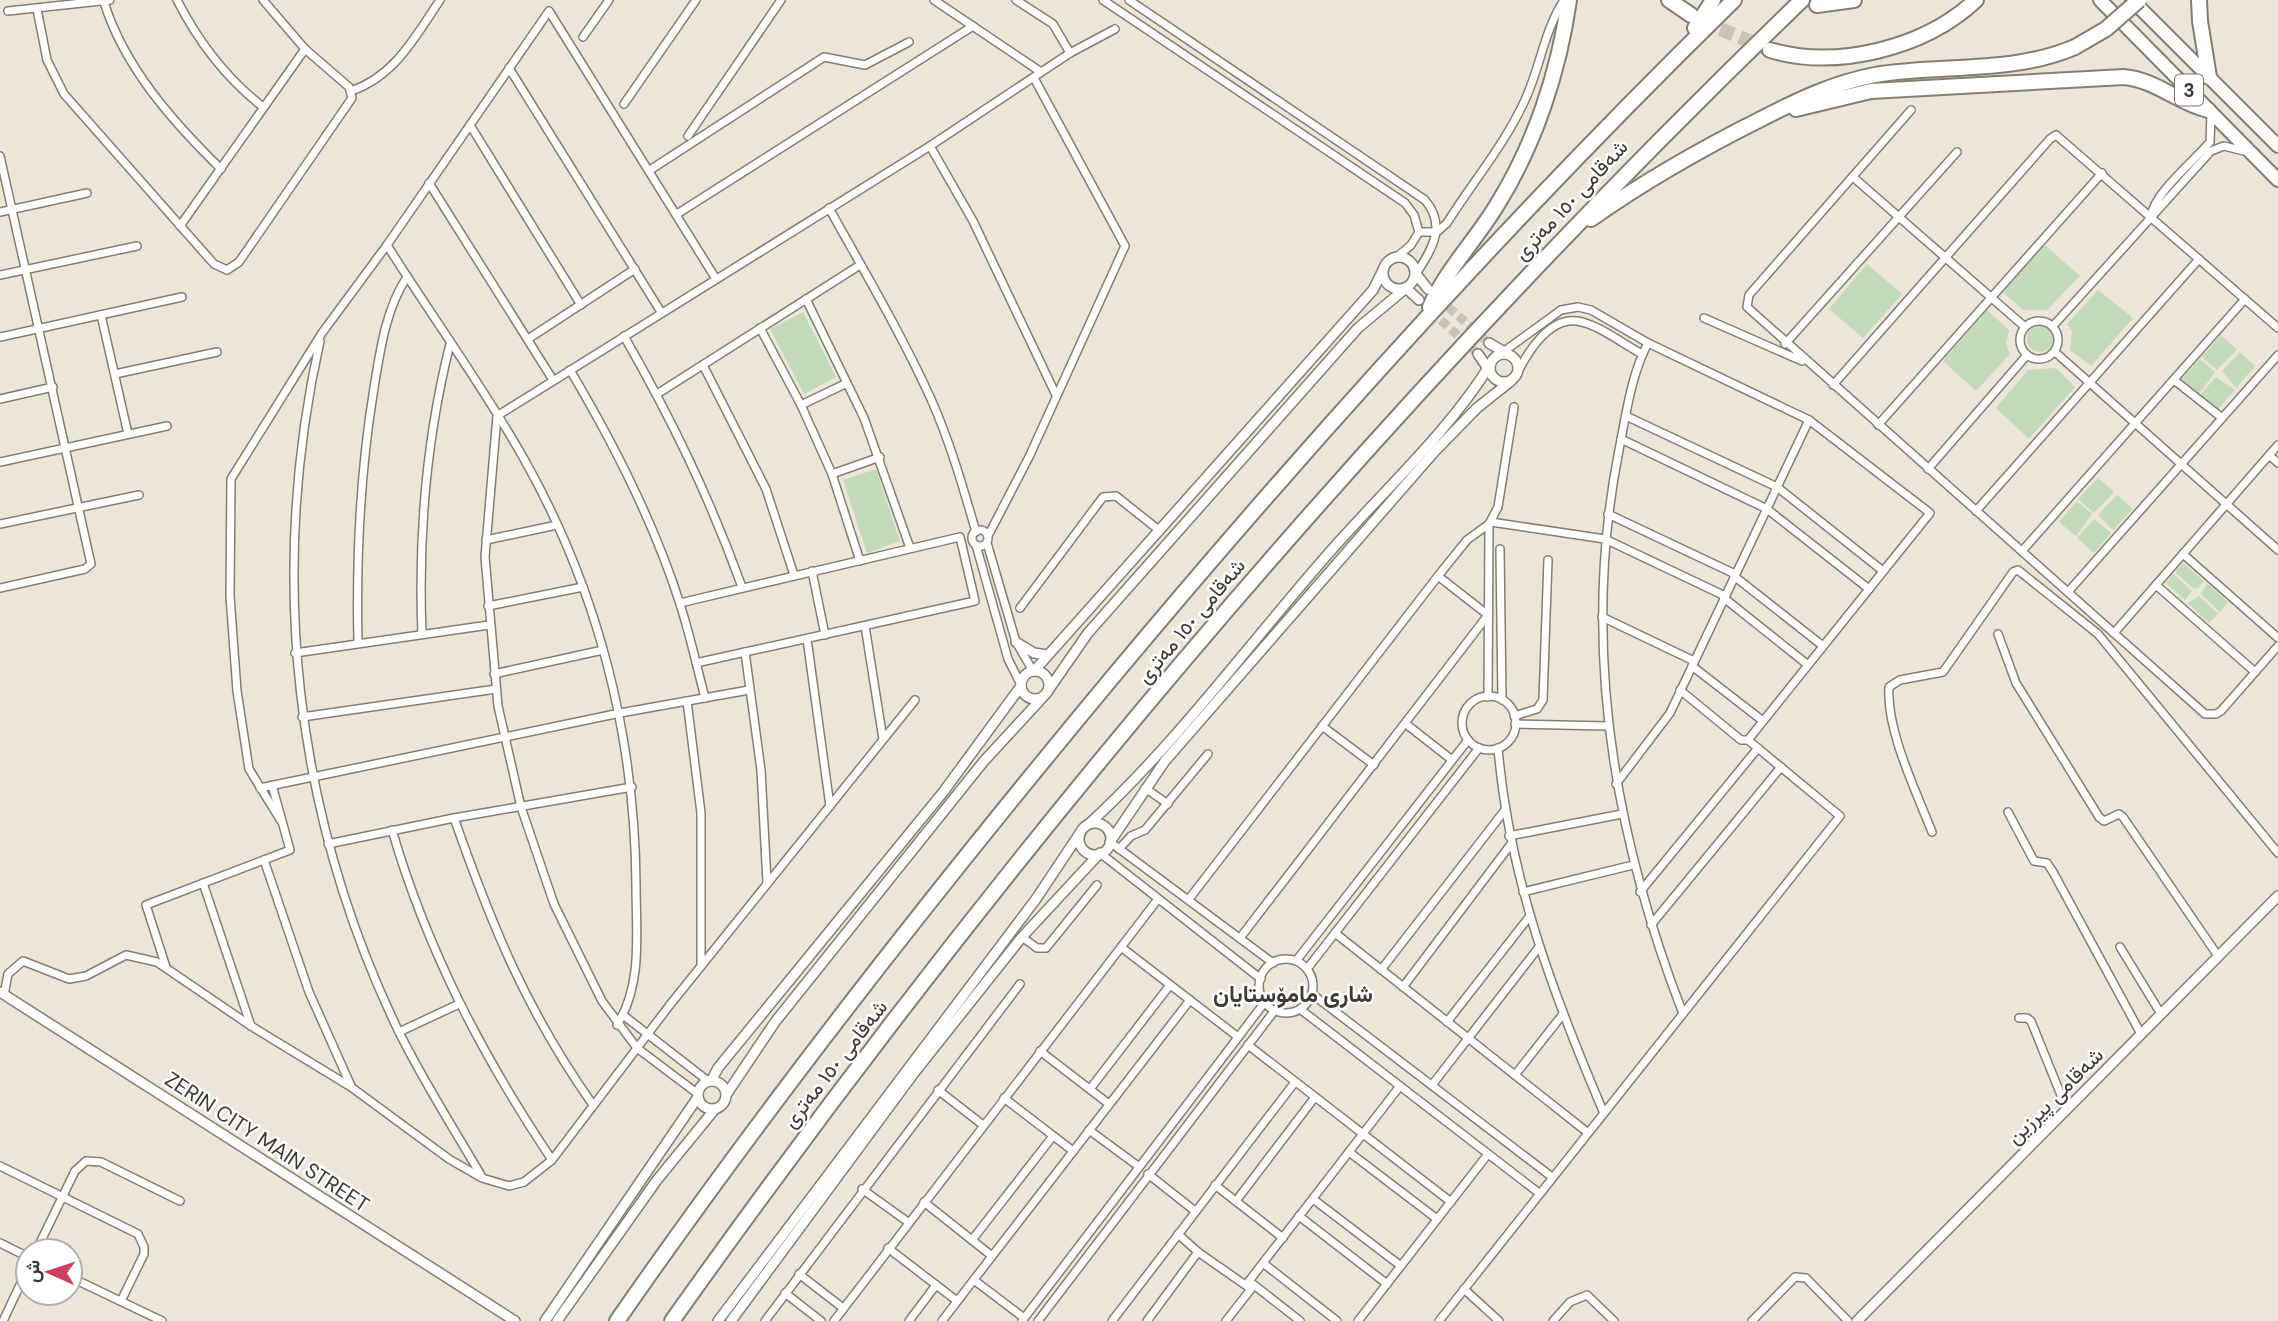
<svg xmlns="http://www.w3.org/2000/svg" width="2278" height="1321" viewBox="0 0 2278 1321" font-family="'DM Sans',Vazirmatn,sans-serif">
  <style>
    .green { fill: #c3dbbb }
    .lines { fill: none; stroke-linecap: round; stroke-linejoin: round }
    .tertiary-tunnel { stroke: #c9c4b7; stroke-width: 9; stroke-dasharray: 9 4.5; stroke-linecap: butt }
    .motorway-tunnel { stroke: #c9c4b7; stroke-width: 14; stroke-dasharray: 14 7; stroke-linecap: butt }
    .minor-casing { stroke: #857f72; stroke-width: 10 }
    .tertiary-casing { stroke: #857f72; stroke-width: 12 }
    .trunk-casing { stroke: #857f72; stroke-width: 16 }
    .motorway-casing { stroke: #857f72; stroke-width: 18 }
    .minor { stroke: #fff; stroke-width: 7 }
    .tertiary { stroke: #fff; stroke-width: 9 }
    .trunk { stroke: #fff; stroke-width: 12 }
    .motorway { stroke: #fff; stroke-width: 14 }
    .motorway-bridge-casing { stroke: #857f72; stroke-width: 18; stroke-linecap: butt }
    .motorway-bridge { stroke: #fff; stroke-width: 14 }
    .labels { text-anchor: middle; stroke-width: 5; stroke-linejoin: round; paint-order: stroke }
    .shield { fill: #fff; stroke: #767571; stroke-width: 2 }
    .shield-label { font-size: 19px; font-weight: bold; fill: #3c3a34 }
    .street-label { font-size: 21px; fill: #3c3a34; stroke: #fff }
    .neighbourhood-label { font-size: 23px; font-weight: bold; fill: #3c3a34; stroke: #fff }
  </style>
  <rect width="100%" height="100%" fill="#ece6d8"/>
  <g class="green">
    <path d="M2045,245l35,31 -33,34h-24l-20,-18z"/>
    <path d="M1867,264l35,30 -39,44 -34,-29z"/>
    <path d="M2098,290l35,28 -42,48 -21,-16 2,-19 -5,-7z"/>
    <path d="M1987,310l22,20 -3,14 4,10 -34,37 -33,-30z"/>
    <path d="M803,312l33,65 -32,17 -34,-65z"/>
    <circle cx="2040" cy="339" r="13"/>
    <path d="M2221,335l16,15 -20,20 -15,-13z"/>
    <path d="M2240,352l15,14 -19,22 -14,-17z"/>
    <path d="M2200,359l15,13 -16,22 -17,-15z"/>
    <path d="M2056,368l19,19 -46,52 -33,-31 32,-38z"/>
    <path d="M2216,377l19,13 -18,20 -17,-15z"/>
    <path d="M876,469l24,72 -33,12 -24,-73z"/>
    <path d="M2098,478l16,14 -20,21 -16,-14z"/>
    <path d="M2117,495l16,14 -20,21 -15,-15z"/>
    <path d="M2077,501l15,13 -16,22 -17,-14z"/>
    <path d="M2094,519l17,14 -17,20 -17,-15z"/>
    <path d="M2183,563l21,18 -6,7h-5l-18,-16z"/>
    <path d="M2173,574l19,17 -7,9 -19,-17z"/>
    <path d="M2207,583l21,19 -8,10 -19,-18z"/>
    <path d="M2199,596l19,18 -9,9 -21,-20z"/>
  </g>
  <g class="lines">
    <g class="tertiary-tunnel">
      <path d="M1438,298l51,45"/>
      <path d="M1431,311l47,43"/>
    </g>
    <path class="motorway-tunnel" d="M1701,21l65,27"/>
    <defs>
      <g id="minor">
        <path d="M177,0c21,41 50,79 86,107"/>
        <path d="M934,0l107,72"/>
        <path d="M1016,0l37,24 17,29"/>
        <path d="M1103,0l302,203 9,12 5,17 -8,13 -13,11"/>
        <path d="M1129,0l296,200c22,26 7,49 -9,74"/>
        <path d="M104,2c20,65 69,120 117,167"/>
        <path d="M37,9l10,51 17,34 150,170 13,6 12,-8 113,-164 -3,-11 -44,-38 -42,-49"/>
        <path d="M8,11l102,-11"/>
        <path d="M583,37l26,-37"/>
        <path d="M509,68l152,244"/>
        <path d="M351,91c44,-15 64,-54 89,-91"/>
        <path d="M624,104l72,-104"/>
        <path d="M1911,110l-162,185 -2,12 458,407h11l5,-3 57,-65"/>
        <path d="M470,125l111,180"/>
        <path d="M688,136l93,-136"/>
        <path d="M930,146l43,75 83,174"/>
        <path d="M0,156l91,408 -6,5 -85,19"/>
        <path d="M650,170l174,-113 41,8 44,-23"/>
        <path d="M1853,177l172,150"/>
        <path d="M429,183l124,197"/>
        <path d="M829,208c35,63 72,125 102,191 19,43 32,88 45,133"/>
        <path d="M0,212l87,-19"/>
        <path d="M677,214l296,-188"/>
        <path d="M2151,216c3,-23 44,-56 59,-74l1,-29"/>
        <path d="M180,226l125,-177"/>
        <path d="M1419,232h18l10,-9c25,-40 58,-79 78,-123 15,-32 19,-69 39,-100"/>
        <path d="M387,245c45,72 96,141 137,214 74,131 111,277 112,426 0,47 7,99 -19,140"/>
        <path d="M0,275l137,-29"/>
        <path d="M806,299l58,119 46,130"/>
        <path d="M101,315l27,119"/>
        <path d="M1704,318l98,43"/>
        <circle cx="2039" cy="340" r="19"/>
        <path d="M2053,326l158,-175 13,-5 24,6"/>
        <path d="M760,328l41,77 31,69 28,87"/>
        <path d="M624,336c48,84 85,160 118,251"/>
        <path d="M0,337l182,-40"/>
        <path d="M528,339l107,-70"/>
        <path d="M320,341c-52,233 -26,473 78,689 25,51 56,99 84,147"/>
        <path d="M1648,343c-17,32 -22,72 -29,107 -38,191 -6,382 63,561"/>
        <path d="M1785,344l172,-192"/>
        <path d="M2055,352l223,198"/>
        <path d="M1499,355l62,-45 17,-3 13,3 57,33 161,77 121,93 -182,227"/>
        <path d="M703,365l63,124 28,86"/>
        <path d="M570,370c44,74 84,152 110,234 10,31 17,63 25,94"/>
        <path d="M115,374l102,-22"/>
        <path d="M1517,374c10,-21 32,-57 60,-53 21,3 46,23 65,33"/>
        <path d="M2174,380l47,37"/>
        <path d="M1833,385l217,-246 6,-4 222,193"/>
        <path d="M657,394l203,-129"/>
        <path d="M0,399l53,-12"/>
        <path d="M801,405l46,-22"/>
        <path d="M1626,416l151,71 106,84"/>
        <path d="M1878,425l224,-252"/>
        <path d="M1621,439l146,70 102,80"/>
        <path d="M2269,455l9,8"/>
        <path d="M0,462l167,-36"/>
        <path d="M1928,469l99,-114"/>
        <path d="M832,474l48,-17"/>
        <path d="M1976,511l223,-252"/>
        <path d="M1608,514l127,60"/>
        <path d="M1491,522l114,17 120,57"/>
        <path d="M0,524l139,-29"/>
        <circle cx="980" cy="538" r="8"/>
        <path d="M988,536l41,-79 96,-211 -91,-168"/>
        <path d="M486,540l71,-15"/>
        <path d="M987,543l29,99 17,29"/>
        <path d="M976,545l32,114 13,26"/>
        <path d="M1500,549l2,151"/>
        <path d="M2022,551l223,-252"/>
        <path d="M2183,554l95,84"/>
        <path d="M812,571l13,64"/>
        <path d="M1734,576l89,70"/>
        <path d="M2156,585l99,87"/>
        <path d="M2068,592l210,-237"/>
        <path d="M1724,598l84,67"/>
        <path d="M680,603l280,-66 15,64 -279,62"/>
        <path d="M488,606l95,-19"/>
        <path d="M1020,608l83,-111 13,-1 44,35"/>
        <path d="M1602,617l92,44"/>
        <path d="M865,626l18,113"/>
        <path d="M2114,633l164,-188"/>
        <path d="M422,634c-4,-99 4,-194 28,-290"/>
        <path d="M1998,634l18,49 83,134 5,4 15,-7 4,3 95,139"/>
        <path d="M807,639l23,167"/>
        <path d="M358,643c-2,-86 2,-170 16,-255 6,-37 12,-80 33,-111"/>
        <path d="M745,652l16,118 6,112"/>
        <path d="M295,653l194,-28"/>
        <path d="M1692,666l71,55"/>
        <path d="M494,674l109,-24"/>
        <circle cx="1489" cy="723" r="27"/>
        <path d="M1488,697l1,-173"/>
        <path d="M687,701l14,112v152"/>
        <path d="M1514,716l23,-7 6,-9 5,-140"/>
        <path d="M302,717l194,-28"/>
        <path d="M1406,724l46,36"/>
        <path d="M1515,724l92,2"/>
        <path d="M1322,726l52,39"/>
        <path d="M1498,748c11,129 55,246 105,363"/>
        <path d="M1616,784l54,-71 139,-293"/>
        <path d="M260,788l360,-75 129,-23"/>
        <path d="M1145,788l23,16"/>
        <path d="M2008,812l26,49 13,2 6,9 88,162"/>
        <path d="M454,818c38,108 72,192 139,287"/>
        <path d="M281,821l-32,-52 -12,-78 -7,-95 1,-117 91,-146 65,-88 162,-234 167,268"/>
        <path d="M392,830c35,120 91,227 160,330"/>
        <path d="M1932,832c-16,-41 -46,-102 -43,-145l11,-7 43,-8 70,-100 5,-2 80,64 180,219"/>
        <path d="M1509,836l113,-22"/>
        <path d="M1110,842l163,121"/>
        <path d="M328,844l126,-26 178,-31"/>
        <path d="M1119,849l12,-13 14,-6 63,-76"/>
        <path d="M1100,853l161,126"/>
        <path d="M264,860l45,132 42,94"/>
        <path d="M203,883l48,143"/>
        <path d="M1523,892l110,-27"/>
        <path d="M1640,892l118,-144"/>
        <path d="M1189,899l249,-323 29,-36 22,-16 9,-17 16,-100"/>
        <path d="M1651,925l130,-158"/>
        <path d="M1335,933l252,199"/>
        <path d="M1022,937l15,11h9l51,-63"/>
        <path d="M1240,938l248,-323 -50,-39"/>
        <path d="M1121,947l117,90"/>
        <path d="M2120,947l41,67"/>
        <circle cx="1286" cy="986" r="27"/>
        <path d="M1296,961l172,-221"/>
        <path d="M166,967l-20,-62 144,-55 -18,-65"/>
        <path d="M1307,969l172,-221"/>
        <path d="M1381,970l124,-160"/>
        <path d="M1403,987l108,-143"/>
        <path d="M1312,994l240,183"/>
        <path d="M4,995l4,-21 15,-13 46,18 17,-3 40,-21 31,7 94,64 100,61 98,72 33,19 27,8 15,-4 28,-22 117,-154 246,-306"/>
        <path d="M1300,1009l239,184"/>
        <path d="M623,1015l85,66"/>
        <path d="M2019,1018h8l4,3 36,89"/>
        <path d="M1447,1022l82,-105"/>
        <path d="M399,1032l60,-28"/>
        <path d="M1248,1045l203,157"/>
        <path d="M1040,1051l69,53"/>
        <path d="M1515,1075l48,-61"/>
        <path d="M1432,1085l107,-138"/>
        <path d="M1090,1089l80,-104"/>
        <path d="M938,1090l45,35"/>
        <path d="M698,1094l-61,-46 -35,-47 -48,-97 -33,-97 -23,-101 -13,-149 12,-141 433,-270 140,-93 45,-24"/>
        <path d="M1004,1098l69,53"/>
        <path d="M1089,1130l49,36"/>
        <path d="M1349,1152l88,67"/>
        <path d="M0,1166l138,68 6,13v7l-23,47"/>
        <path d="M1148,1174l47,37"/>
        <path d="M1215,1185l68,53"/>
        <path d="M862,1189l46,33"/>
        <path d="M1313,1199l88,67"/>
        <path d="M1236,1201l79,-104"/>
        <path d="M924,1202l68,54"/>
        <path d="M1299,1216l88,68"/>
        <path d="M1178,1234l20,18 53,37"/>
        <path d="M972,1240l81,-104"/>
        <path d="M0,1243l28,14"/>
        <path d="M888,1248l69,53"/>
        <path d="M36,1251l39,-80 11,-10 15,1 79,39"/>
        <path d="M1263,1263l74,58"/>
        <path d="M799,1274l44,34"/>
        <path d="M70,1277l92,44"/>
        <path d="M974,1280l50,38"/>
        <path d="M1249,1281l51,40"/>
        <path d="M1464,1289l35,32"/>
        <path d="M785,1293l36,28"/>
        <path d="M3,1321l25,-53"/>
        <path d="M765,1321l255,-337"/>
        <path d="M834,1321l324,-422"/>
        <path d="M909,1321l27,-36"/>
        <path d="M942,1321l248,-321"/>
        <path d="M1022,1321l243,-319"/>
        <path d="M1038,1321l237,-311"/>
        <path d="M1112,1321l183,-239"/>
        <path d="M1147,1321l51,-69"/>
        <path d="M1226,1321l25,-32 -2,-8 151,-195"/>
        <path d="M1358,1321l130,-167"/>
        <path d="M1439,1321l401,-505 -92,-76h-7l-61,-50"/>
        <path d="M1553,1321l17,-19 17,-7 27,26"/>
        <path d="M1752,1321l43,-44 11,1 42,43"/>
      </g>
      <g id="tertiary">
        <circle cx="1399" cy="273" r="16"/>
        <path d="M1416,274l12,15"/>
        <path d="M1489,343l17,10"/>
        <circle cx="1504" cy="368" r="14"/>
        <path d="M1478,354l11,16"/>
        <path d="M1016,642l18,11 13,2"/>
        <path d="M1034,671l339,-381 10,-20"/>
        <circle cx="1035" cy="685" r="14"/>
        <path d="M1047,692l41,-59 270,-305 48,-40 13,12"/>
        <circle cx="1095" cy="839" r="16"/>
        <path d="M1089,824c88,-81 160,-180 239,-270 54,-62 118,-119 162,-189"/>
        <path d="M1110,842l55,-81 270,-310 42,-43 34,-27"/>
        <path d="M0,992l515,329"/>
        <circle cx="712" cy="1095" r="14"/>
        <path d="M711,1081l7,-13 226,-277 77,-105"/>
        <path d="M726,1095l49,-73 209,-261 59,-64"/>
        <path d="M545,1321l153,-224"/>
        <path d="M557,1321l100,-141 58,-71"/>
        <path d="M718,1321l318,-422 44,-66"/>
        <path d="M731,1321l183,-248 108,-136 78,-84"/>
        <path d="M1857,1321l421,-425"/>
      </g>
      <g id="trunk">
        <path d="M2100,0l178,180"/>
        <path d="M2132,0l146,146"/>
      </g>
      <g id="motorway">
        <path d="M1669,0l22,15"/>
        <path d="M2199,0l1,21 9,56"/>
        <path d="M1817,5l37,-5"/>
        <path d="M1695,28l18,-28"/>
        <path d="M1770,50c67,20 155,-2 206,-50"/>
        <path d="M1796,109l75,-18 253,-14c32,3 54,26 84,33"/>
        <path d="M1591,219c54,-38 110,-70 170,-100 37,-19 72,-36 114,-44 65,-11 138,-1 200,-28"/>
        <path d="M1430,307c16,-37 46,-67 67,-102 38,-61 62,-134 72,-205"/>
        <path d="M617,1321c154,-222 321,-434 494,-642 197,-236 403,-464 623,-679"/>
        <path d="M672,1321c336,-473 712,-918 1130,-1321"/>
      </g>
    </defs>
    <use href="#minor" class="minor-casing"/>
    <use href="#tertiary" class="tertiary-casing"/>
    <use href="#trunk" class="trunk-casing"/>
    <use href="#motorway" class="motorway-casing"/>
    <use href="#minor" class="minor"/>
    <use href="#tertiary" class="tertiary"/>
    <use href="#trunk" class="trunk"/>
    <use href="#motorway" class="motorway"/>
    <defs>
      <path id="motorway-bridge" d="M2075,47l31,-18 33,-29"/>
    </defs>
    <use href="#motorway-bridge" class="motorway-bridge-casing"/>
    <use href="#motorway-bridge" class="motorway-bridge"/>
  </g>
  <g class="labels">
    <rect class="shield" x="2175" y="74.5" width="28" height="31" rx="5"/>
    <g class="shield-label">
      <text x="2189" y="97">3</text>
    </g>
    <g class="street-label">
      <text transform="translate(1571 200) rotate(-47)" y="7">شەقامی ١٥٠ مەتری</text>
      <text transform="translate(1191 621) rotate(-50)" y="7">شەقامی ١٥٠ مەتری</text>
      <text transform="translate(835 1064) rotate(-52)" y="7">شەقامی ١٥٠ مەتری</text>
      <text transform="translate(2055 1096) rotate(-45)" y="7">شەقامی پیرزین</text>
      <text transform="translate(267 1142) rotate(33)" y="7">ZERIN CITY MAIN STREET</text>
    </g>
    <g class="neighbourhood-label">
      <text x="1293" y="1002">شاری مامۆستایان</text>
    </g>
  </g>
  <g transform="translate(49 1272) rotate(273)"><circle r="33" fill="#ffffff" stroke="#b1b0ae" stroke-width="2"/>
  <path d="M0-5L12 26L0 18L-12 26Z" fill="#ce3f61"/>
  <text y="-10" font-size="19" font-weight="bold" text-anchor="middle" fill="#3c3a34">ش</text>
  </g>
</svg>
